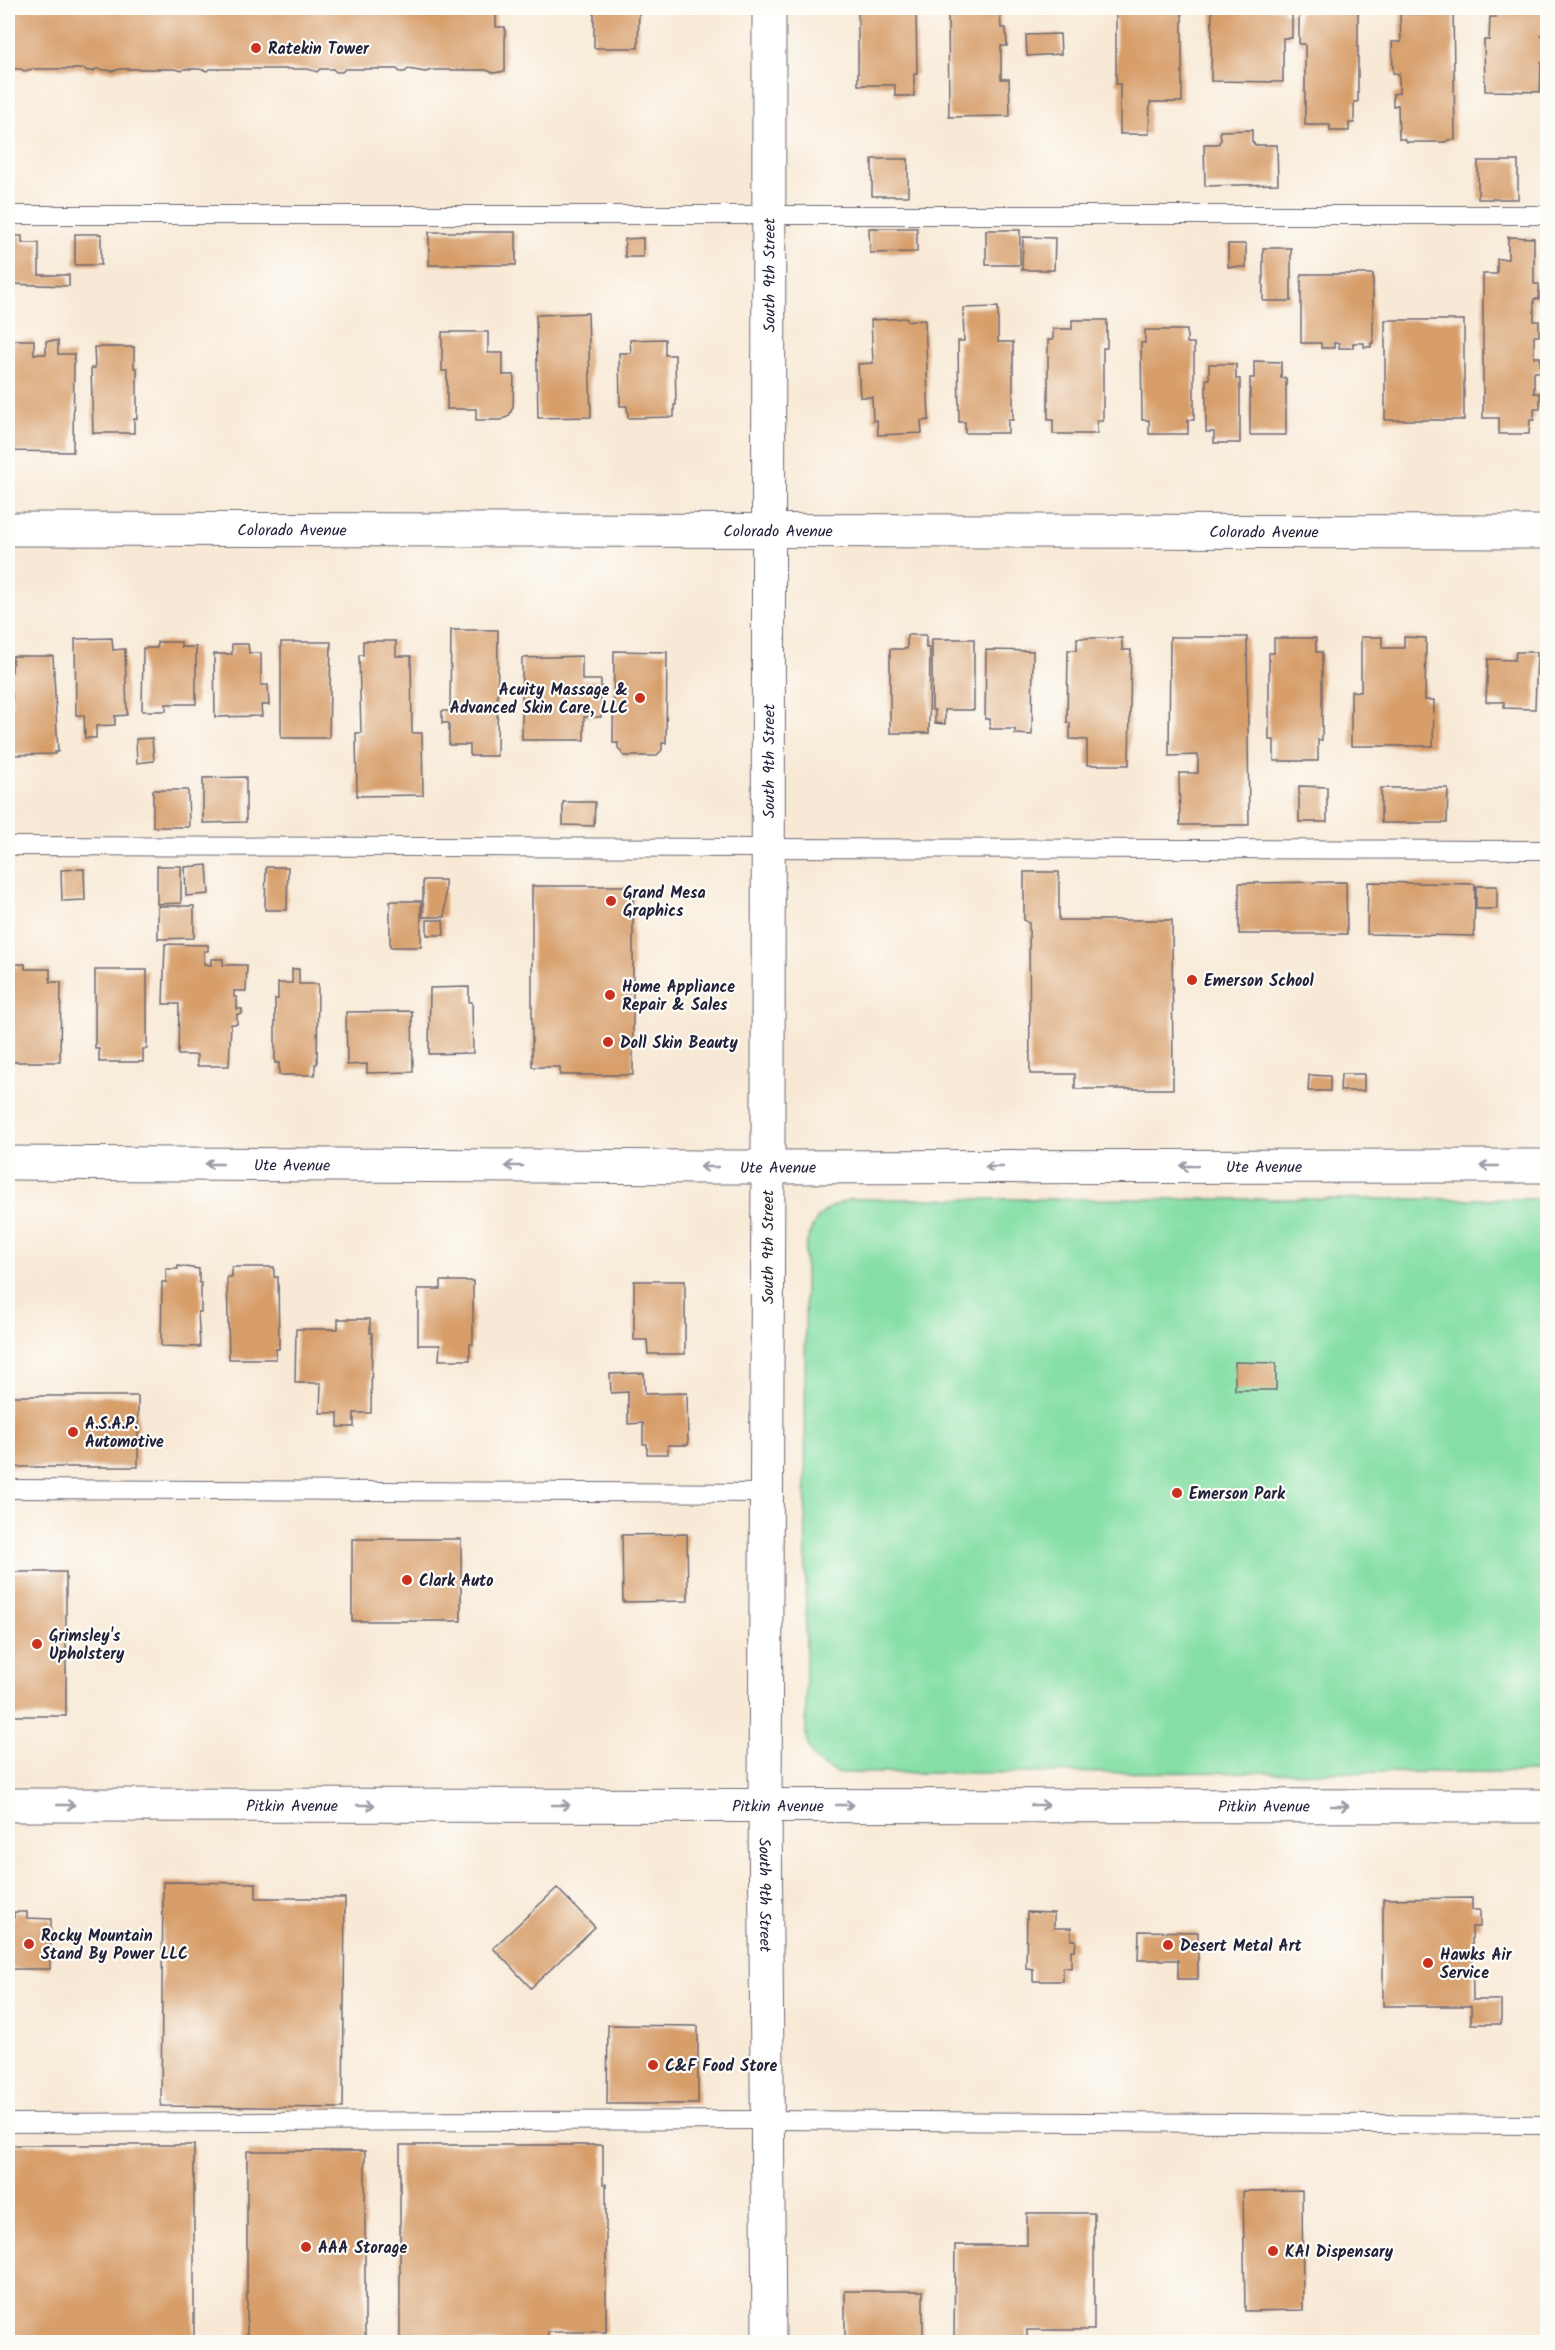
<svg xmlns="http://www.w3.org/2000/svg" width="1555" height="2350" viewBox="0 0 1555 2350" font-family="Kalam,sans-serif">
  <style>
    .green { fill: #85dfa5; stroke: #548070; stroke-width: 1.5 }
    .building { fill: #d79e6a }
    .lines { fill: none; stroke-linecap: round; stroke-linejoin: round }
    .lane-casing { stroke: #6d6871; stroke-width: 20 }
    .street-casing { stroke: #6d6871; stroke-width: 35 }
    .secondary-casing { stroke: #6d6871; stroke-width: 35 }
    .primary-casing { stroke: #6d6871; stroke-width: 35 }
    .lane { stroke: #fff; stroke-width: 18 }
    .street { stroke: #fff; stroke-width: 33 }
    .secondary { stroke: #fff; stroke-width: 33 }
    .primary { stroke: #fff; stroke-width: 33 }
    .oneway { stroke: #9c9ca7 }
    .poi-dot { fill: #c8321e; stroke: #fdfcf7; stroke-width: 2 }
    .labels { text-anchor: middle; stroke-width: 4.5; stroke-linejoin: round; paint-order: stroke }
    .poi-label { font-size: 16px; font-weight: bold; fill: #22223b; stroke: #fdfcf7; text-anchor: start }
    .street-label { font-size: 16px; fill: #22223b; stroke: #fdfcf7 }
  </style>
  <rect width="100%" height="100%" fill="#fdfcf7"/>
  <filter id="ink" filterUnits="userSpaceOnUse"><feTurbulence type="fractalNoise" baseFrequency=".0167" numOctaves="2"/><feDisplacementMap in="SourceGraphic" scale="12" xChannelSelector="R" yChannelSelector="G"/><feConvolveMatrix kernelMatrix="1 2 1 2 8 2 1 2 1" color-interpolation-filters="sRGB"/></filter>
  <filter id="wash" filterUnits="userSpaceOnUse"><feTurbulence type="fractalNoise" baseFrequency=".008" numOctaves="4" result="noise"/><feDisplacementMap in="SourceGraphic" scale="24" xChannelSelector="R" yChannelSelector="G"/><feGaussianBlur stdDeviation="1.35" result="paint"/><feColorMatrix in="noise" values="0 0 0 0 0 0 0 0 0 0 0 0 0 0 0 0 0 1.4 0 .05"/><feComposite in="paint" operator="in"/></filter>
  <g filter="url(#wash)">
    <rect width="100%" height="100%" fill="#f8e9d6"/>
    <path class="green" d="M851,1199h696v573l-709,1c-20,-7 -30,-17 -32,-38l-1,-483c5,-32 16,-43 46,-53z"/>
    <g id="blocks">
      <g class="building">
        <path d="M8,8h488v19h9v44l-11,2 -8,-3h-53l-8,2 -17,-3 -3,3h-5l-3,-3h-52l-3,3h-6l-3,-3h-13l-3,3 -9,-3h-99l-2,2 -8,-2h-15l-2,2 -8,-2h-54l-7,2 -17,-2 -2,2h-7l-2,-2h-52l-9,2 -3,-2h-13z"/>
        <path d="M594,8h45l-1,40h-44z"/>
        <path d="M858,8h50v4h8l1,62h-3v22h-19v-11h-37z"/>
        <path d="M951,8h48l1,2 1,18h5l1,18h-6v33h8l1,37 -61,1 -1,-108z"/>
        <path d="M1119,8h60v3h3v91h-32l-1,32h-29v-50h-4v-74h3z"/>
        <path d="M1212,8h21v2l49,-2 2,5h8v25h-9v44l-72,-1z"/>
        <path d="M1308,8h48l2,3v91h-4v21h-5v8h-19v-6h-25v-81h-6v-32h9z"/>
        <path d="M1419,8h34l2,132h-7l-2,2h-39l-3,-3h-5l-1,-34 -5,1v-12l6,-1v-19l-6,-1 -1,-31h9l-1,-28h20z"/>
        <path d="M1501,8h47v27h-7l7,6v16l-7,6 -1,29 -55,-1 -1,-51h5l1,-23h6v-7h5z"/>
        <path d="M1060,34l1,20 -34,2 -1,-21z"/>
        <path d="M1252,130v11l3,4h22l1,39 -73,2 -1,-42h14l3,-4 -1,-9z"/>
        <rect x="872" y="159" width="36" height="37"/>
        <rect x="1478" y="161" width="40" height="38"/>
        <path d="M869,228h48v24l-47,1z"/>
        <rect x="986" y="230" width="34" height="35"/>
        <rect x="429" y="232" width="87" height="33"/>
        <rect x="75" y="234" width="26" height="31"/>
        <path d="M8,236h14v7h17v32h30v11l-61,-2z"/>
        <path d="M1023,237l32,1 -1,32h-32z"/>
        <path d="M1508,237l26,1v46h5v15h-5v22h5v15h-5v21h6v15h-6v21h6v16h-6v11h-4l-1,14h-30v-16h-16v-144h14v-15h11z"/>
        <path d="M643,238v19h-18v-18z"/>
        <rect x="1228" y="244" width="18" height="23"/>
        <rect x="1263" y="248" width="28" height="53"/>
        <path d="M1301,274h72v69h-2v4h-7v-4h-11v5h-14v-5h-5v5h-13v-5h-20z"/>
        <path d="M998,307v35h15v78h-5v13h-43v-11h-6l-1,-81h6l-1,-33z"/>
        <path d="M588,313l3,104 -53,1 -2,-103z"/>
        <path d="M907,318v3l18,-1 4,100 -8,1 1,12 -44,2 -1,-15 -4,1 -1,-24h-12l-2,-33 15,-1 -2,-43z"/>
        <path d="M1072,320h35v28h-4v73h-6v13h-44v-14h-5v-80h5v-11h19z"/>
        <rect x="1385" y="320" width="79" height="100"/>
        <path d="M1145,330h42v13h7v77h-6v14h-39v-14h-7l-1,-77h4z"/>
        <path d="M442,332h46v21h15v22h11l-1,32 -4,9 -8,4h-25v-11h-29v-38h-5z"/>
        <path d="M665,339v16h10l1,50h-2v12l-46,1 -1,-12h-7l-1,-53h12l-1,-13z"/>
        <path d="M13,340h21v14h12v-13h12v13h16l-1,98 -63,-1v-16h-2v-81h5z"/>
        <path d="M94,347h40v21h3v51h-3v14h-41l-2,-65h4z"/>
        <path d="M1254,361l27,1v16h5v57h-36v-57h4z"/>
        <path d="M1209,364h27v15h4v64h-26v-11h-8v-53h3z"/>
        <path d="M451,630h47l-1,126h-27v-11h-21v-22h-7v-12h8z"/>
        <path d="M907,635h19v13h4l-1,85h-39v-84h17z"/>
        <path d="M1170,637h77l2,188h-69l-1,-52h19v-18l-29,1z"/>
        <path d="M1361,637h21v11h22v-11l22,1 -1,62h9l-1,46h-82v-55l10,1z"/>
        <path d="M112,638l1,12 12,-1 2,66 -12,1v9l-19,1v12h-11l-1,-23h-8l-1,-76z"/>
        <path d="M1077,638h45v12h9l-2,115h-42v-25l-17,-1v-16h-3l1,-73h9z"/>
        <path d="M1274,638h42v14h6v88h-4v21h-44v-21h-5v-87h5z"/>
        <path d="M932,639h42v71h-29v14l-10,-1v-13h-3z"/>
        <path d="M363,641h33v15h15l1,77h10l1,62 -66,1 -1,-63h5l-2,-78h4z"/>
        <path d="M157,642h24v5h15v57h-30v7h-24l1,-63h14z"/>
        <path d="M281,642h50l-2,96h-48z"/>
        <path d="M232,644h16l1,9h12v32h7l1,20h-8l1,11 -47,1 -1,-63h18z"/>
        <path d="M986,650l47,1 -1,84 -17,-1v-5h-25v-10h-5z"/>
        <path d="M614,651l53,1 -1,91h-4v7l-6,6h-32l-6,-8v-5h-5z"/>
        <path d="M1516,652h21l-2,57 -31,-1v-6h-18l2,-43 27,1z"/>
        <path d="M13,656h40l5,96h-3v2l-43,1v-62l-4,-4v-12l4,-5z"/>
        <path d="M582,656v24h19v37h-17v23h-62v-82z"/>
        <path d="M152,738l2,23 -17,2 -1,-24z"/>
        <path d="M246,777v45l-43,1v-45z"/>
        <path d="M1299,786l28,1v35h-28z"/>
        <path d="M1381,788h67l-1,35h-66z"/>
        <path d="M153,790h35l1,37h-36z"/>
        <path d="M563,802h32l-1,24 -31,-1z"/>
        <path d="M207,865l2,29 -23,2 -1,-29z"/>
        <path d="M157,866h24v37l-24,1z"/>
        <path d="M266,867h22l-1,43h-22z"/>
        <path d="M84,869l1,31 -23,1 -1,-31z"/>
        <path d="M1024,872h35v48h113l1,169h-98v-15h-45l-1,-151 -5,-3z"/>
        <rect x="423" y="880" width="22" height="37"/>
        <path d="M1346,882l1,52h-108v-51z"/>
        <path d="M1368,882l107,2 -1,52 -107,-2z"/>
        <path d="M532,886h101v189h-73v-8h-28z"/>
        <rect x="1476" y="886" width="21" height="23"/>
        <rect x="390" y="901" width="31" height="46"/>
        <path d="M158,906h36v32l-36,1z"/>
        <path d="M427,920h16l1,15h-17z"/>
        <path d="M165,944l43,1v6h-4v13l7,1v-6h12v6h24l-1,26h-12v6h3v12h5v5h-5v10h-6l-2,42h-32v-11h-19l1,-51h-16z"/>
        <path d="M16,964h9v5h25v13h11l-1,80h-48l-2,-38h-2v-27h2l-1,-28h7z"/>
        <path d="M292,969h7v15h19l-1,80h-2v11h-36v-12h-4v-64h3v-16h14z"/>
        <path d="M95,970h52v79h-4v13h-44v-13h-4z"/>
        <path d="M469,987v15h3l1,51 -44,1 1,-66z"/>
        <path d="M412,1011l1,61 -46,1v-9l-20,1 -1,-53z"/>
        <path d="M1341,1074h23v17h-24z"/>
        <path d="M1309,1075l21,1v15h-22z"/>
        <path d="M178,1266l21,3v14h2v29h-3l2,35 -39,-1 1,-64h4v-13h12z"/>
        <path d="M232,1267h42v10h4l1,72h-3v10h-47l-2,-82h5z"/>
        <path d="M441,1281h32v63h-3v16h-31l1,-15h-22v-56h23z"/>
        <path d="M634,1281h51v73h-37l-1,-14h-13z"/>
        <path d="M338,1319h32v14h2l-1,80h-17v14h-16v-14h-18l1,-30h-26l1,-54h42z"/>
        <path d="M1235,1362l41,1v27h-41z"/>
        <path d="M644,1373l1,21 42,-1 1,52h-20v9h-21v-10h-4v-21l-15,1v-32l-17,1 -1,-19z"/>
        <rect x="8" y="1396" width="130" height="71"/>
        <path d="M687,1534l1,67 -65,1 -1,-67z"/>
        <rect x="352" y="1539" width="109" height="82"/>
        <rect x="8" y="1572" width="58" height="144"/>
        <path d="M163,1882l93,1v15h89l-2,210 -182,-2z"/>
        <path d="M557,1888l38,39 -64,61 -38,-40z"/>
        <path d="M1472,1898v12h8v17h-8l1,73h28v24h-30v-18h-88v-107z"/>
        <path d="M14,1912h13v6l24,1 -1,50h-42v-51h6z"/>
        <path d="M1027,1912l27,1v15h17v12h5l-1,10h-4v18l-8,-1v14h-30v-12l-7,-1z"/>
        <path d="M1139,1931l59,1v47h-20v-19h-40z"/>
        <path d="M608,2025l90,1v78h-91z"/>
        <rect x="8" y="2145" width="186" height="197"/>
        <path d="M400,2145h203v39h3v148h-58v10h-148z"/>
        <rect x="247" y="2151" width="118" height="191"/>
        <path d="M1302,2190l1,120 -58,1 -2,-120z"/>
        <path d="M1027,2213h67v117h-67v12h-73l1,-97h72z"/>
        <rect x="845" y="2291" width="78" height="51"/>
      </g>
    </g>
  </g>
  <g filter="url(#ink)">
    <use href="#blocks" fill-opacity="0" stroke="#6d6871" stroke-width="1.5"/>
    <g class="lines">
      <defs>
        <g id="lane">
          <path d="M8,215h1540"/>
          <path d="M8,846l1540,4"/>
          <path d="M8,1489l758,4"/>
          <path d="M8,2123l759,-3 781,5"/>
        </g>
        <g id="street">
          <path id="s1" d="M8,529l1540,3"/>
          <path id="s2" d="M768,1167l1,-1159"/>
        </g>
        <g id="secondary">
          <path id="s3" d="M768,1167l-3,638 4,537"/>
        </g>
        <g id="primary">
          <path id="s4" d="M8,1163l693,4 847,-1"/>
          <path id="s5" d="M8,1805l1540,1"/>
        </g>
      </defs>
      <use href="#lane" class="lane-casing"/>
      <use href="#street" class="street-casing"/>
      <use href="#secondary" class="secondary-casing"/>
      <use href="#primary" class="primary-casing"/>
      <use href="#lane" class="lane"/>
      <use href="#street" class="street"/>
      <use href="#secondary" class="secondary"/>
      <use href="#primary" class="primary"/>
    </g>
    <defs><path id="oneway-shaft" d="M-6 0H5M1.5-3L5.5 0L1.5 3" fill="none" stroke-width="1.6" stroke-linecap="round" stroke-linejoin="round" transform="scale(1.5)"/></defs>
    <g class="oneway">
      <use href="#oneway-shaft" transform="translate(214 1164) rotate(-180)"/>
      <use href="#oneway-shaft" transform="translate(514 1166) rotate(-180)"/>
      <use href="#oneway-shaft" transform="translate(1189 1166) rotate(180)"/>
      <use href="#oneway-shaft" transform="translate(1489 1166) rotate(180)"/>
      <use href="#oneway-shaft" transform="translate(709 1167) rotate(-180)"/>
      <use href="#oneway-shaft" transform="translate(994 1167) rotate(180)"/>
      <use href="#oneway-shaft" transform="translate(66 1805)"/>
      <use href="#oneway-shaft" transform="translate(366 1805)"/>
      <use href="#oneway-shaft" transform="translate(561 1805)"/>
      <use href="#oneway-shaft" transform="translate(845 1805)"/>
      <use href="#oneway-shaft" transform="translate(1040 1805)"/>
      <use href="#oneway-shaft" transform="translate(1340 1806)"/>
    </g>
  </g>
  <g class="poi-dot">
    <circle cx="256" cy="48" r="6"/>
    <circle cx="640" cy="698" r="6"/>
    <circle cx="611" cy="901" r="6"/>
    <circle cx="1192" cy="980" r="6"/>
    <circle cx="610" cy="995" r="6"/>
    <circle cx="608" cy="1042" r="6"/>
    <circle cx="73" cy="1432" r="6"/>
    <circle cx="1177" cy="1493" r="6"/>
    <circle cx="407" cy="1580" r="6"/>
    <circle cx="37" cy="1644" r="6"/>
    <circle cx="29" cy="1944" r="6"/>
    <circle cx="1168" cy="1945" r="6"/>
    <circle cx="1428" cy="1963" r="6"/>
    <circle cx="653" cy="2065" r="6"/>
    <circle cx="306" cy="2247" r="6"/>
    <circle cx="1273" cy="2251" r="6"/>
  </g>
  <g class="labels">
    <g class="poi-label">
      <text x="268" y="54">Ratekin Tower</text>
      <text x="628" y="695" text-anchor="end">Acuity Massage &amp;<tspan x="628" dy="18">Advanced Skin Care, LLC</tspan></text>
      <text x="623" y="898">Grand Mesa<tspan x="623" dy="18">Graphics</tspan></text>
      <text x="1204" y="986">Emerson School</text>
      <text x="622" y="992">Home Appliance<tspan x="622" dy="18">Repair &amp; Sales</tspan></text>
      <text x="620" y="1048">Doll Skin Beauty</text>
      <text x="85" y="1429">A.S.A.P.<tspan x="85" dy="18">Automotive</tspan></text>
      <text x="1189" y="1499">Emerson Park</text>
      <text x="419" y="1586">Clark Auto</text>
      <text x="49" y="1641">Grimsley's<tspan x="49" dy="18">Upholstery</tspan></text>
      <text x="41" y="1941">Rocky Mountain<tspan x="41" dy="18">Stand By Power LLC</tspan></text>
      <text x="1180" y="1951">Desert Metal Art</text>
      <text x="1440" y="1960">Hawks Air<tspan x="1440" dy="18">Service</tspan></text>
      <text x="665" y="2071">C&amp;F Food Store</text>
      <text x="318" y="2253">AAA Storage</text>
      <text x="1285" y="2257">KAI Dispensary</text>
    </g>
    <g class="street-label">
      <text dy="6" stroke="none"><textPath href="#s2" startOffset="892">South 9th Street</textPath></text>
      <text dy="6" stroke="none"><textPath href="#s1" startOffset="284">Colorado Avenue</textPath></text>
      <text dy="6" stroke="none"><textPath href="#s1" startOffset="770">Colorado Avenue</textPath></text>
      <text dy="6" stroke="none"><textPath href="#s1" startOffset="1256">Colorado Avenue</textPath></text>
      <text dy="6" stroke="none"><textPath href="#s2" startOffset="406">South 9th Street</textPath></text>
      <text dy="6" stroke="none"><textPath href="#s4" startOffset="284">Ute Avenue</textPath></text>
      <text dy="6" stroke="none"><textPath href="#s4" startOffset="1256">Ute Avenue</textPath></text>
      <text dy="6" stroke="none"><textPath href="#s4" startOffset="770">Ute Avenue</textPath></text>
      <text transform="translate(767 1247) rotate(-90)" y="6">South 9th Street</text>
      <text dy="6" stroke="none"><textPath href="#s5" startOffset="284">Pitkin Avenue</textPath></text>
      <text dy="6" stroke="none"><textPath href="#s5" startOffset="770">Pitkin Avenue</textPath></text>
      <text dy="6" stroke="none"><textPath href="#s5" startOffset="1256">Pitkin Avenue</textPath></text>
      <text dy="6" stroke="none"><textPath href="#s3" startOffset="728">South 9th Street</textPath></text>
    </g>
  </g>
  <rect width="1555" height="2350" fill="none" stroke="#fdfcf7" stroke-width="30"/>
</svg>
